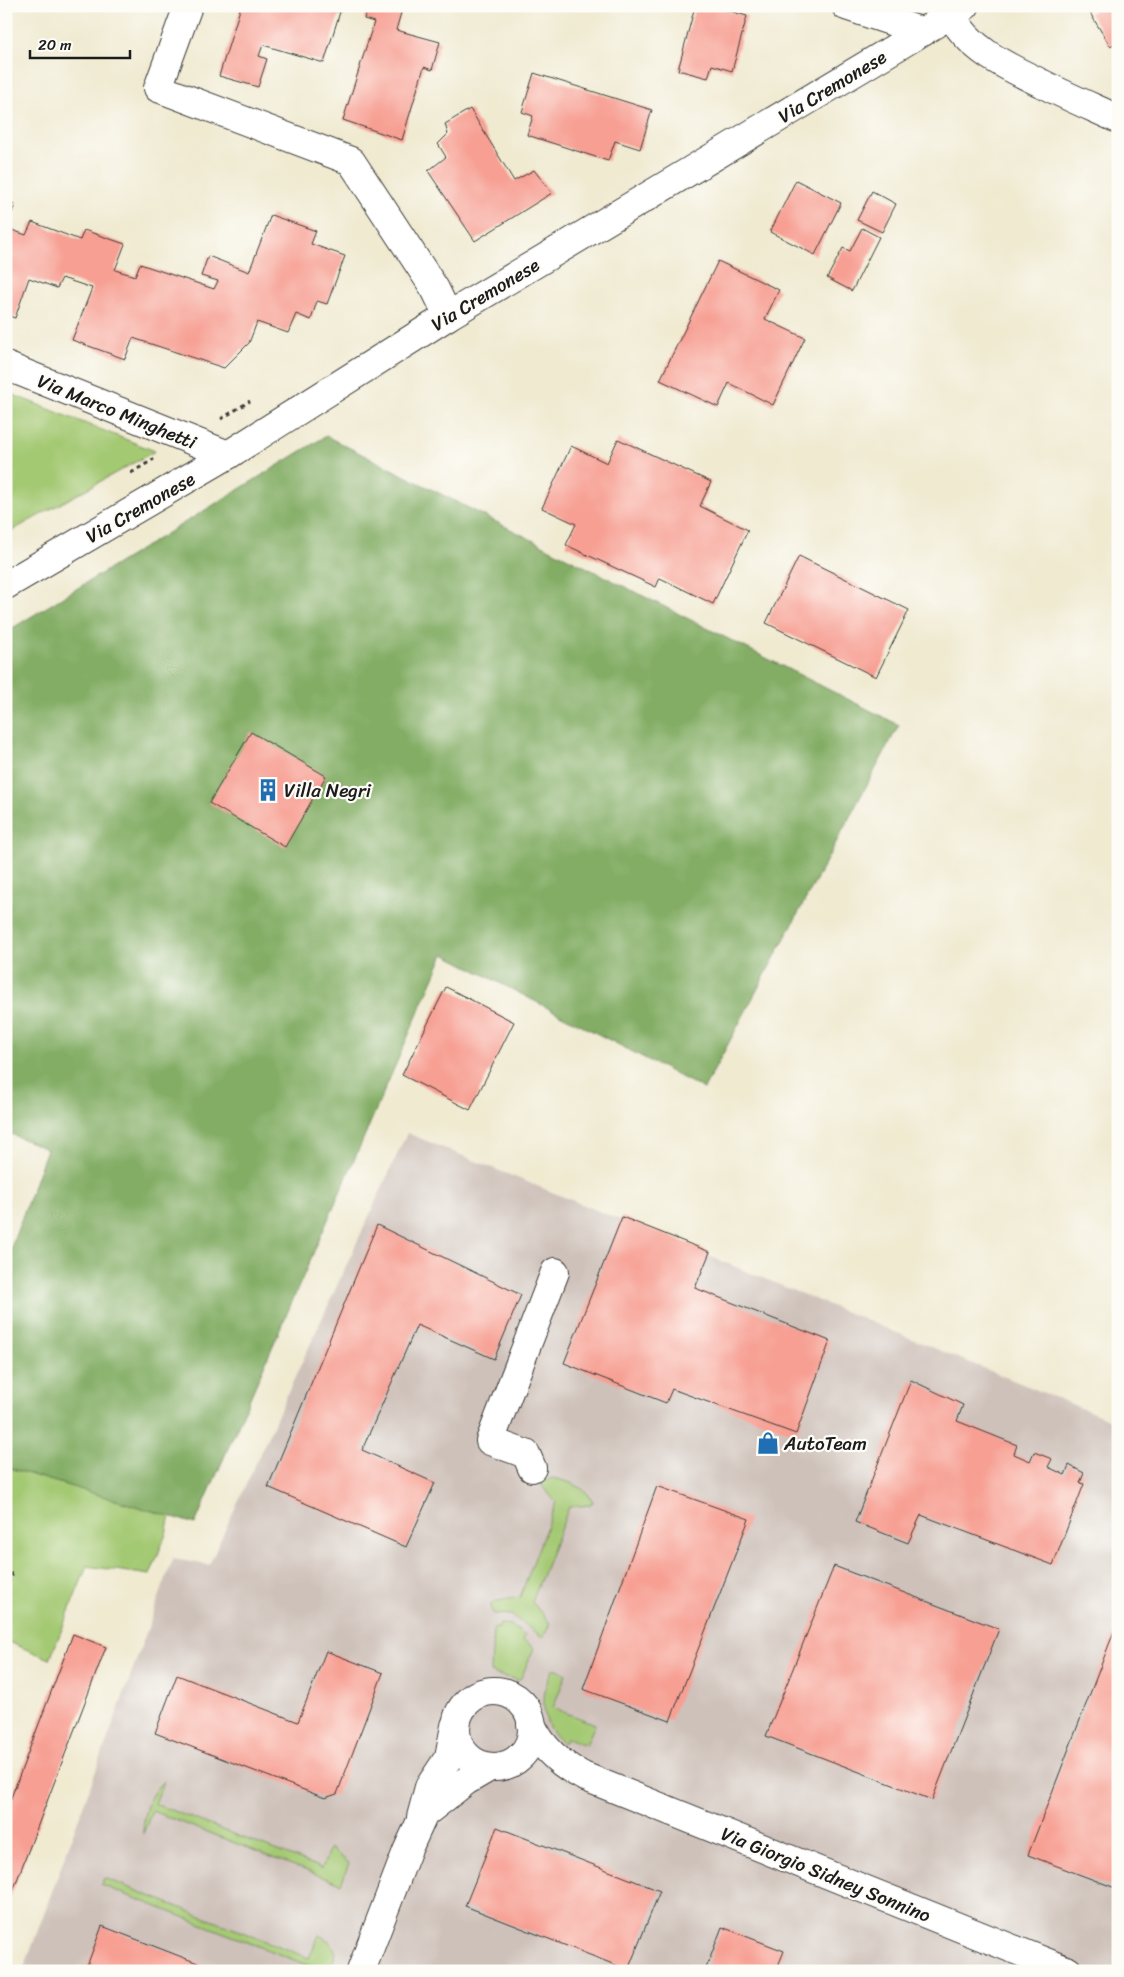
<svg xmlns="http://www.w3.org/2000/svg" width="1124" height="1977" viewBox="0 0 1124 1977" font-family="Sriracha,sans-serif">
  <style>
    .industrial { fill: #cec1ba }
    .green { fill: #a4c973; stroke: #607248 }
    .forest { fill: #83ad65; stroke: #506440 }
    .building { fill: #f79f93 }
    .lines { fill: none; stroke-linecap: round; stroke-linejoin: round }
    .minor-casing { stroke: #3c3b37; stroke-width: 30 }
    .major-casing { stroke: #3c3b37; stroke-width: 30 }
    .path { stroke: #3c3b37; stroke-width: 3; stroke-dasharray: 4 4; stroke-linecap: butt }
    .minor { stroke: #fff; stroke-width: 28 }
    .major { stroke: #fff; stroke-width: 28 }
    .labels { text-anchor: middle; stroke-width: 4.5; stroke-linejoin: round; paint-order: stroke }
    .street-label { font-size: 19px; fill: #1c1c1c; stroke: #fdfcf7 }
    .poi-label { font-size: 19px; fill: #1c1c1c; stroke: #fdfcf7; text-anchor: start }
  </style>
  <rect width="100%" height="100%" fill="#fdfcf7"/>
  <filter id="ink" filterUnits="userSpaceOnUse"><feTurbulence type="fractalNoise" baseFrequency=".02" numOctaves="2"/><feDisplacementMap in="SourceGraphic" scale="10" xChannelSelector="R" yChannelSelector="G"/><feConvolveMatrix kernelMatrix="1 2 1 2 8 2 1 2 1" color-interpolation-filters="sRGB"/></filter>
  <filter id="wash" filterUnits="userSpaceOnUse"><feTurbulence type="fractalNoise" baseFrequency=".0096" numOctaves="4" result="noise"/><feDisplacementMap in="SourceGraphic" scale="20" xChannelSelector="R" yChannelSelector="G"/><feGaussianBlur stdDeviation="1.12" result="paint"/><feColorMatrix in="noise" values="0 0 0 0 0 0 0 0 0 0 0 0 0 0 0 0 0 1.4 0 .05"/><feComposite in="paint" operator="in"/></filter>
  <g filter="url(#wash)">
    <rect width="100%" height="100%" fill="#f0ead1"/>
    <path class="industrial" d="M407,1133l711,290v548h-1095l150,-412 36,6z"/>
    <g class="green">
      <path d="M6,392l149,59 -149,83z"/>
      <path d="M6,1467l164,49 -4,18 -16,41 -63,-9 -37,93 -44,-18z"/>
      <path d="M552,1478c15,3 34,8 41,24l-3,3 -21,2 -37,95 17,20v4l-5,10h-3l-30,-21 -17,-1 -2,-2 -1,-7 2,-3 27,-5 36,-95 -14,-16 1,-4z"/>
      <path d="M500,1624l11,1 14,11 -2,4 11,8 -13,30 -3,2 -24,-6 -3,-2 2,-42 2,-2h4z"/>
      <path d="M553,1669h5l8,5 -13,34 42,16 -9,21 -19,-7 -3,5c-25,-15 -24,-52 -11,-74z"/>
      <path d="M164,1780l-9,24 167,64 8,-20 19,15 -8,21 -189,-73 -9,23c0,-23 5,-38 21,-54z"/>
      <path d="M104,1878l205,80 10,-23 10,6 7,12 -7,18h-7l-221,-86z"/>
    </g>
    <path class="forest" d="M326,436l573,289 -195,364 -260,-135 -249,570 -189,-57v-206l41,-112 -41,-17v-500z"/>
    <g id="blocks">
      <g class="building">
        <path d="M241,6h79l20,6 -16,51 -61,-18 -4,11 8,3 -9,28 -39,-11z"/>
        <path d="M368,6h35l-7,24 44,12 -8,28 -8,-3 -22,73 -59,-20 31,-98 -10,-3z"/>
        <path d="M695,6h17l35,10 -15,55 -20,-6 -4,13 -30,-8z"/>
        <path d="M1102,6h16v36l-8,4 -20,-33z"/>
        <path d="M534,73l118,37 -12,39 -25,-8 -7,20 -81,-26 6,-19 -11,-4z"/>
        <path d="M470,109l44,72 20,-11 18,23 -77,48 -47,-70 18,-14 -8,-13 10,-10 -3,-10z"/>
        <path d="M796,180l45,23 -26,52 -45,-23z"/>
        <path d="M872,191l24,13 -14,28 -25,-12z"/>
        <path d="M6,202l9,3 -9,22z"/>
        <path d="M271,215l45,16 -5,13 34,12 -18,48 -10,-3 -6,19 -15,-6 -8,19 -31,-11 -8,21 -25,25 -91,-30 -8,21 -53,-19 20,-52 -30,-10 -5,10 -28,-10 -14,40 -9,-3v-87l20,7 6,-13 48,18 4,-10 41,14 -10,26 20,6 5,-12 74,25 4,-8 -17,-5 7,-20 41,16z"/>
        <path d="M862,228l17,9 -27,54 -25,-13 16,-30 7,3z"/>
        <path d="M718,261l61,29 -14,29 40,19 -32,67 -44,-22 -11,24 -58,-27z"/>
        <path d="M618,439l93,43 -11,24 48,24 -35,74 -53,-26 -4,9 -90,-42 10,-21 -34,-16 29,-62 36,17z"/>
        <path d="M799,556l110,54 -33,67 -110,-54z"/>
        <path d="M251,732l75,44 -41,71 -76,-44z"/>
        <path d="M446,987l68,35 -44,88 -68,-35z"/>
        <path d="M622,1217l88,35 -15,36 135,53 -34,93 -124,-45 -6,14 -102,-40z"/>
        <path d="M377,1225l144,70 -27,64 -77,-34 -55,125 73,33 -29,64 -138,-60z"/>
        <path d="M911,1380l52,25 -6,16 60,24 -3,9 16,7 4,-9 18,7 -4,8 17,8 4,-10 15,8 -4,10 4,1 -31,81 -132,-50 -13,28 -53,-21z"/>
        <path d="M657,1486l92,33 -79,202 -87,-32z"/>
        <path d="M834,1566l165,63 -67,171 -166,-64z"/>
        <path d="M1118,1621v268l-90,-34z"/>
        <path d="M73,1634l33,13 -100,262v-98z"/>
        <path d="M326,1651l57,22 -46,121 -12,4 -170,-65 22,-58 121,47z"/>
        <path d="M497,1827l163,64 -32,79 -163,-64z"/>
        <path d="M102,1926l116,45h-133z"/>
        <path d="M722,1927l62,24 -8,20h-71z"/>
      </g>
    </g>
  </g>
  <g filter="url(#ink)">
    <use href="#blocks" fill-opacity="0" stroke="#3c3b37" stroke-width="1"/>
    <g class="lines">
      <defs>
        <g id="minor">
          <path d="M188,6l-30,82 193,73 84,128 13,27"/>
          <path d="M846,6l77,26"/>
          <path d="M951,15c20,36 55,51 90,68 25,13 51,24 77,36"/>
          <path d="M6,366l222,89"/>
          <path d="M532,1468l-6,-14 -36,-13 65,-169"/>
          <circle cx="494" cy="1729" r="38"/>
          <path d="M531,1724c11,24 29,40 52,52l485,195"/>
          <path d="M421,1817l8,-30 20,-30 6,-31"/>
          <path d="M361,1971l46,-120 17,-37 42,-33 24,-14"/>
        </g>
        <path id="major" d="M6,585l222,-130 220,-139 517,-310"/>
      </defs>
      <use href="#minor" class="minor-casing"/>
      <use href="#major" class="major-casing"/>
      <g class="path">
        <path d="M221,419l29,-18"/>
        <path d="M131,473l23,-14"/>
        <path d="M6,1566l6,10 -6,11"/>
      </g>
      <use href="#minor" class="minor"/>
      <use href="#major" class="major"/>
    </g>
  </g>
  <defs>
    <symbol id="building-bare" viewBox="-9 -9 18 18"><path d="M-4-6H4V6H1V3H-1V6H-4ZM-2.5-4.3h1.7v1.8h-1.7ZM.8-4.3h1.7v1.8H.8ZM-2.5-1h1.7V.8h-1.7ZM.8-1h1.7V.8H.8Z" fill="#1f6fb2" stroke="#fdfcf7" stroke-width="2.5" paint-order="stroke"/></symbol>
    <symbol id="shop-bare" viewBox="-9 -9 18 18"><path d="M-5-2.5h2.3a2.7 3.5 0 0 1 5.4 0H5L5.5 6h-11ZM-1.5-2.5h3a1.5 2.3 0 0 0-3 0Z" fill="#1f6fb2" stroke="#fdfcf7" stroke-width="2.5" paint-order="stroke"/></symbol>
  </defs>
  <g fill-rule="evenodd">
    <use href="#building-bare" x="252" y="774" width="32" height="32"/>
    <use href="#shop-bare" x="752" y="1427" width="32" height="32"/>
  </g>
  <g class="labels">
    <g class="street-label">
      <text transform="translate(832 86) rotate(-31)" y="7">Via Cremonese</text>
      <text transform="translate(485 294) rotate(-31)" y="7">Via Cremonese</text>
      <text transform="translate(117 411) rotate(22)" y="7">Via Marco Minghetti</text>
      <text transform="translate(140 507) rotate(-30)" y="7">Via Cremonese</text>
      <text transform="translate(826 1874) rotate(22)" y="7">Via Giorgio Sidney Sonnino</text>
    </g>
    <g class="poi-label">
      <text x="284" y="797">Villa Negri</text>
      <text x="784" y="1450">AutoTeam</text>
    </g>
  </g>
  <rect width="1124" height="1977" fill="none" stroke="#fdfcf7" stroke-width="25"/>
  <path d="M30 50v8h100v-8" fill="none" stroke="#1c1c1c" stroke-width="2.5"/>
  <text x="38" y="50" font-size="15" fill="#1c1c1c" stroke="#fdfcf7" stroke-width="4" paint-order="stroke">20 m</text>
</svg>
